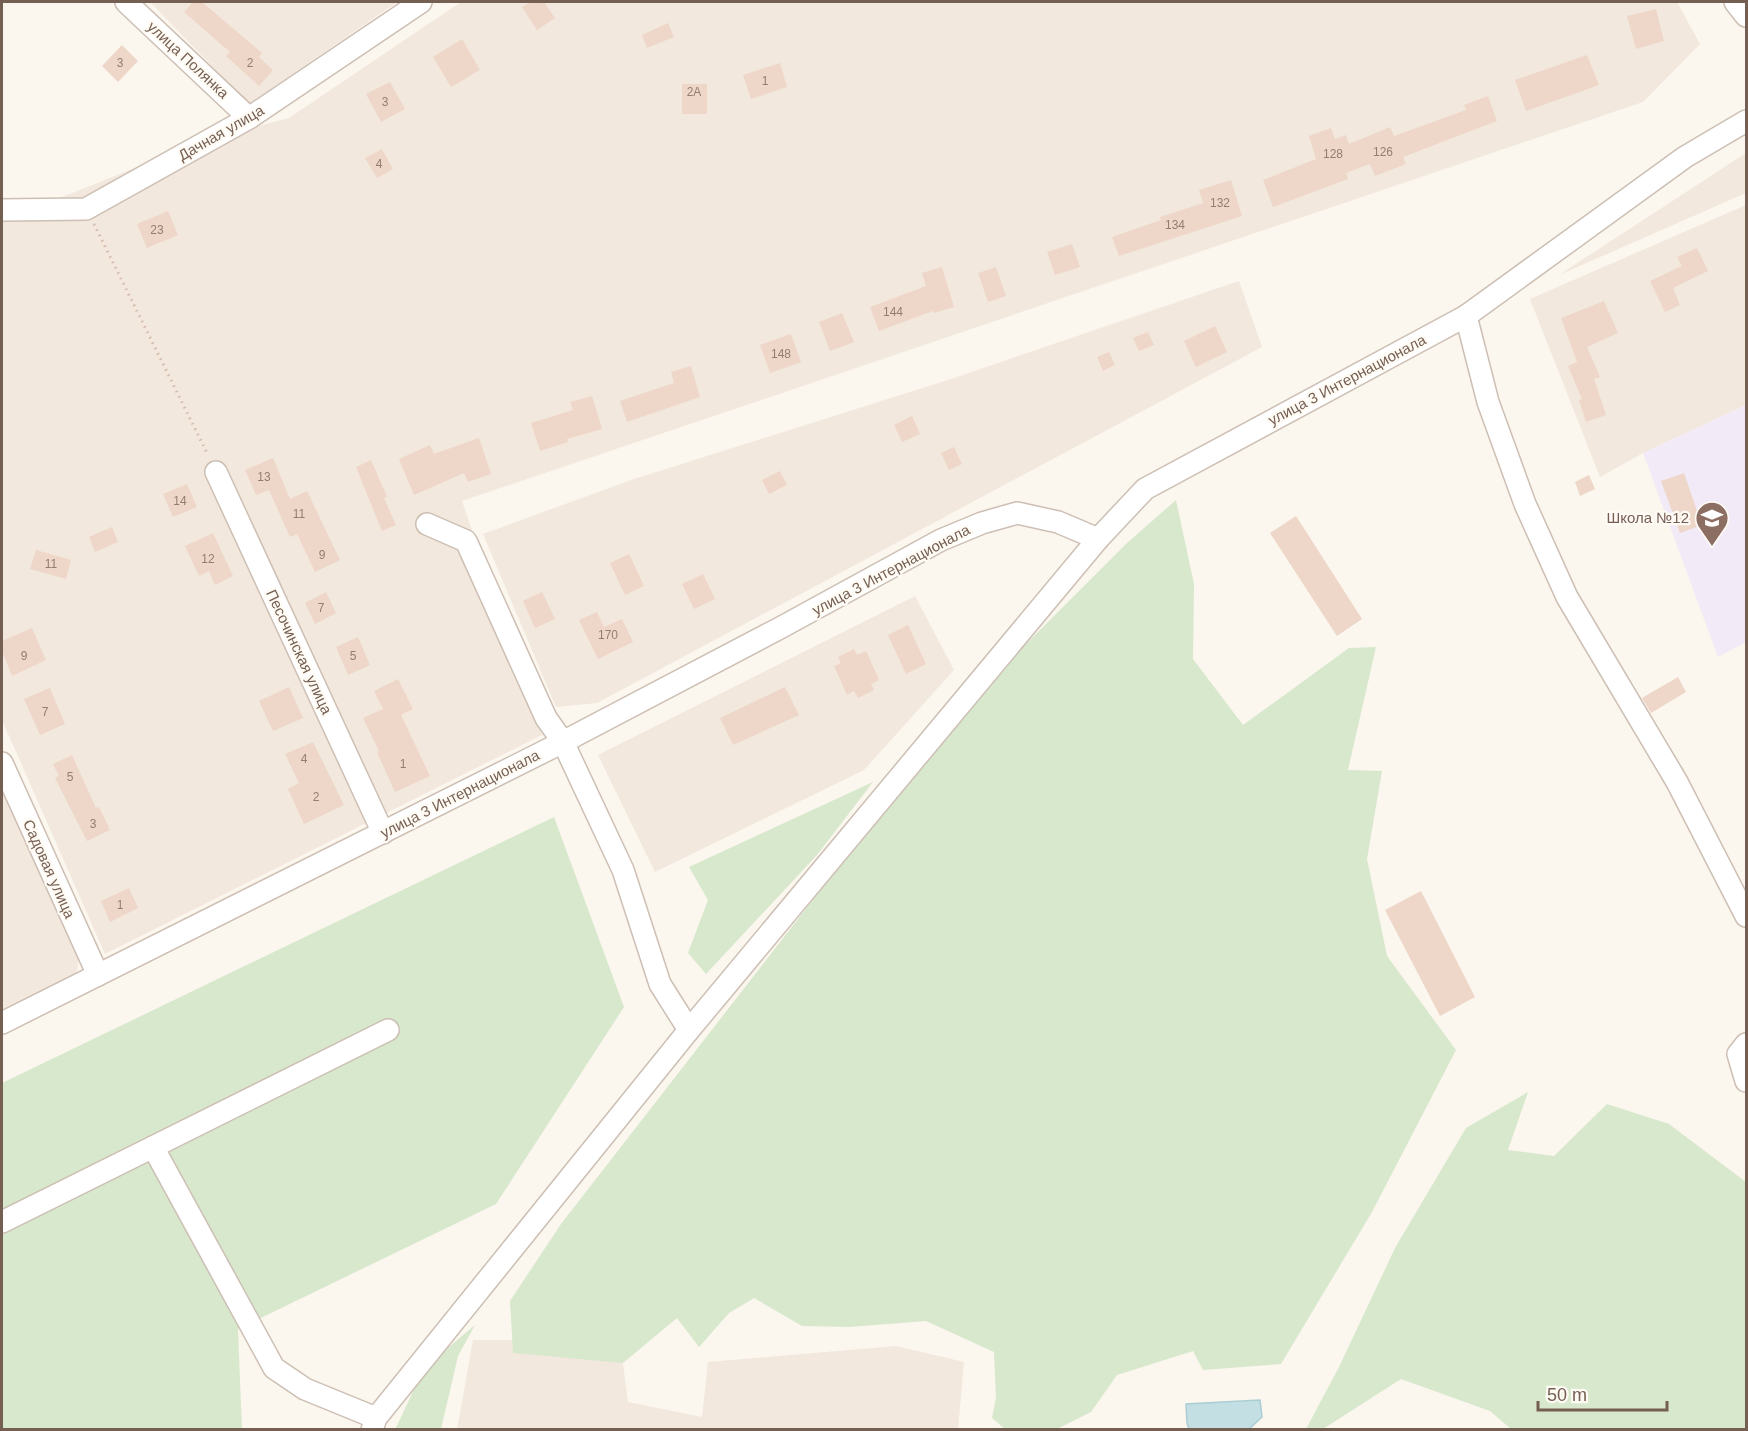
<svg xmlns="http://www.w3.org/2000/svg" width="1748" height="1431" viewBox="0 0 1748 1431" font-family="Arial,sans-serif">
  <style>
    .residential { fill: #f2e8dd }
    .education { fill: #f3eaf8 }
    .green { fill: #d7e8cd }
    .water { fill: #c3dfe4; stroke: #aacdd4; stroke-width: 1.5 }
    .building { fill: #eed7c8 }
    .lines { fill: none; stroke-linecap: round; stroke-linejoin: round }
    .minor-casing { stroke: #cdbfb4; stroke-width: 24 }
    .path { stroke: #d4bbaa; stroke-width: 3; stroke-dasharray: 1.5 4.5; stroke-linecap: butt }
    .minor { stroke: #fff; stroke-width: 21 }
    .labels { text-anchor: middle; stroke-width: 4.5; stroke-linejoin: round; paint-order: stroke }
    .number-label { font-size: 12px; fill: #937d70 }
    .street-label { font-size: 15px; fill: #755f52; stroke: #fefaf4 }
    .education-label { font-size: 15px; fill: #785e54; stroke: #fefaf4; text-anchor: end }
  </style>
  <rect width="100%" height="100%" fill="#fbf6ee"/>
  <g class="residential">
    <path d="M150,2h247l-148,102z"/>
    <path d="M461,2h1216l23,42 -57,58 -1181,399 80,234 -437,219 -103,-234v-499l203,-81 84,-22z"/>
    <path d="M1746,153v40l-187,82z"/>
    <path d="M1746,205v200l-103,48 -43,24 -70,-178z"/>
    <path d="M1239,281l23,66 -665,356 -41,4 -73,-173 151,-55 314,-99z"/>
    <path d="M915,596l39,74 -90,100 -209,102 -57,-117z"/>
    <path d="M2,780l78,170 -3,22 -75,37z"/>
    <path d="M473,1340l147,1 8,61 74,15 6,-55 188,-16 68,16 -6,67 -501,1z"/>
  </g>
  <path class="education" d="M1746,405v237l-28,15 -75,-204z"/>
  <g class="green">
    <path d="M1176,500l18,84 -1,75 50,66 106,-77 27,-1 -28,123 34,1 -15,88 20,97 69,94 -84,162 -91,152 -78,6 -10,-19 -76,24 -26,37 -34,17h-52l-13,-11 4,-20 -2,-46 -68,-31 -77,6 -47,-1 -48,-28 -25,15 -30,34 -22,-29 -54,45 -110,-10 -3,-52 51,-77 401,-516 165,-165z"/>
    <path d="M873,782l-56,73 -111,119 -18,-21 20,-53 -19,-33z"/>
    <path d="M554,817l70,190 -128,197 -258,125 4,100 -240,1v-347z"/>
    <path d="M1528,1092l-20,58 46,6 53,-52 62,20 77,58v247h-235l-21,-18 -89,-32 -78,50h-17l33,-62 56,-119 71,-120z"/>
    <path d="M475,1325l-17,31 -17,73 -46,1 29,-62z"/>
  </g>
  <path class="water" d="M1260,1400l2,17 -13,12h-60l-2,-6 -1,-19z"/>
  <g class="building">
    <path d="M193,2h9l60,51 -3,4 14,13 -14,16 -33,-30 4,-4 -46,-40z"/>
    <path d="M531,2h13l11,16 -18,12 -15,-23z"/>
    <path d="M1656,9l8,32 -28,8 -9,-33z"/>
    <path d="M668,23l6,14 -27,11 -5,-13z"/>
    <path d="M462,39l18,31 -29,17 -18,-30z"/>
    <path d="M122,45l16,16 -20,21 -16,-16z"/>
    <path d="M1587,55l12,30 -73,26 -11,-31z"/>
    <path d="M780,63l7,24 -36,12 -8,-24z"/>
    <path d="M390,82l15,27 -24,13 -15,-28z"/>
    <rect x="682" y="84" width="25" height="30"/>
    <path d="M1488,96l9,25 -94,36 3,7 -31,12 -5,-12 -24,9 2,6 -75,28 -10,-27 53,-21 -7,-23 22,-8 4,11 11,-4 3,9 41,-17 4,9 72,-26 -2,-5z"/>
    <path d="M382,149l11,20 -16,9 -12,-20z"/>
    <path d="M1231,180l11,36 -123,40 -7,-19 49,-17 -1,-3 43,-14 -4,-13z"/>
    <path d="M168,211l10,24 -31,13 -10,-24z"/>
    <path d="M1072,244l8,23 -25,8 -8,-23z"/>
    <path d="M1697,248l11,23 -35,17 7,17 -15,7 -15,-31 32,-15 -5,-9z"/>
    <path d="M942,267l12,40 -20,6 -1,-2 -54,20 -9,-24 56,-21 -4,-13z"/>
    <path d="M996,267l10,29 -18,6 -10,-29z"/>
    <path d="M1604,301l14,32 -31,14 13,30 -6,2 12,36 -20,7 -7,-22 3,-1 -14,-33 9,-4 -16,-44z"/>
    <path d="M842,313l12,29 -24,9 -11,-29z"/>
    <path d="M1215,326l12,26 -31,15 -12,-26z"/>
    <path d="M1148,332l6,13 -15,6 -6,-13z"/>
    <path d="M791,334l10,28 -31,11 -10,-28z"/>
    <path d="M1109,352l6,13 -12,6 -6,-14z"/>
    <path d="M691,366l9,31 -73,25 -7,-21 54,-18 -3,-11z"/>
    <path d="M592,396l10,33 -35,10 1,3 -28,9 -9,-28 42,-13 -3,-8z"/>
    <path d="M912,416l8,18 -18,8 -8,-17z"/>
    <path d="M479,438l12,36 -23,8 -4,-9 -50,22 -15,-36 31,-14 4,9z"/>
    <path d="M954,447l8,17 -13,6 -8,-17z"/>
    <path d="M273,458l17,41 17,-8 33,69 -25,12 -18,-38 -7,3 -21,-47 -13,5 -11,-25z"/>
    <path d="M371,460l16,37 -3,1 12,27 -14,6 -26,-64z"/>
    <path d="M780,471l7,14 -18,9 -7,-14z"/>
    <path d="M1684,473l18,52 -22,8 -19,-52z"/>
    <path d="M1589,475l6,14 -15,7 -5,-14z"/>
    <path d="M187,484l10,23 -24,10 -10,-23z"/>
    <path d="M1296,516l66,103 -25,17 -67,-103z"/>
    <path d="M112,527l6,15 -23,10 -6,-15z"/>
    <path d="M213,533l20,43 -18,9 -6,-14 -10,5 -14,-30z"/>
    <path d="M36,550l35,10 -5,19 -36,-10z"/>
    <path d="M629,554l15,32 -19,9 -15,-32z"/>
    <path d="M703,574l12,25 -21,10 -12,-25z"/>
    <path d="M326,592l10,21 -21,11 -10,-21z"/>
    <path d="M542,592l13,27 -20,9 -12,-27z"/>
    <path d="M597,612l7,15 18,-8 11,23 -35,17 -19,-39z"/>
    <path d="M908,625l18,39 -20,10 -18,-39z"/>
    <path d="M32,628l14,32 -34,16 -10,-25v-10z"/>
    <path d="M358,637l12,28 -22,10 -12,-28z"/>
    <path d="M854,649l3,6 9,-4 13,29 -8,4 3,6 -16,8 -4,-7 -7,4 -13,-29 7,-3 -3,-6z"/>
    <path d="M1678,677l8,15 -35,21 -9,-15z"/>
    <path d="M398,679l15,30 -12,6 29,61 -35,16 -18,-40 2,-1 -16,-33 20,-9 -9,-18z"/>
    <path d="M289,687l14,31 -30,13 -14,-30z"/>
    <path d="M785,687l14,28 -66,30 -13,-27z"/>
    <path d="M50,688l15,36 -25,11 -16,-36z"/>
    <path d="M313,742l31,63 -40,19 -16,-35 11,-6 -14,-29z"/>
    <path d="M72,755l24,53 3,-1 11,23 -23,11 -32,-63 4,-2 -6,-12z"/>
    <path d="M129,888l9,20 -28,14 -9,-21z"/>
    <path d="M1421,891l54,106 -35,19 -55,-106z"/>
  </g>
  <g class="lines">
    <defs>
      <g id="minor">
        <path d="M126,2l123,116"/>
        <path d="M1735,2l11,14"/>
        <path d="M2,210l84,-1 163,-91 172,-116"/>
        <path d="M1466,316l22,86 37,102 42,93 110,185 69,134"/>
        <path d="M216,472l167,361"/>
        <path d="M427,524l39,17 80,177 17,24 60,128 37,114 29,46"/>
        <path d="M2,763l96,212"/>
        <path d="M2,1023l561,-281 217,-114 161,-88 41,-17 35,-10 41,9 40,17"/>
        <path d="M1746,1044l-8,10 8,27"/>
        <path d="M2,1222l151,-75"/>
        <path d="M376,1418l-71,-29 -31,-21 -121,-221 235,-117"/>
        <path d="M372,1430l4,-12 313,-388 409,-491 47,-50 321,-173 219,-159 61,-36"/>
      </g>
    </defs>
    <use href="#minor" class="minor-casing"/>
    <path class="path" d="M94,224l114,231"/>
    <use href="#minor" class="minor"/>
  </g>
  <defs>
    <symbol id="school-pin" viewBox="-11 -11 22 30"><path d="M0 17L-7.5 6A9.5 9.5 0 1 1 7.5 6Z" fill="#8d6e63" stroke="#fefaf4"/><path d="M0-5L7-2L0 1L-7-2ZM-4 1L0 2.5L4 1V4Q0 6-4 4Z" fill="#fff"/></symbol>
  </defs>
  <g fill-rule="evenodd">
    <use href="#school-pin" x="1693" y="499" width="38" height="52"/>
  </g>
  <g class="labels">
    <g class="number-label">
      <text x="120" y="67">3</text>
      <text x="250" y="67">2</text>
      <text x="765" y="85">1</text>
      <text x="694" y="96">2А</text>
      <text x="385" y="106">3</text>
      <text x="1383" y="156">126</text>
      <text x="1333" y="158">128</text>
      <text x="379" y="168">4</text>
      <text x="1220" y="207">132</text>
      <text x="1175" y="229">134</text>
      <text x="157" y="234">23</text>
      <text x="893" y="316">144</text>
      <text x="781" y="358">148</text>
      <text x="264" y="481">13</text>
      <text x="180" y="505">14</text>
      <text x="299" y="518">11</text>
      <text x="322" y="559">9</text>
      <text x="208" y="563">12</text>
      <text x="51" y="568">11</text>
      <text x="321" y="612">7</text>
      <text x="608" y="639">170</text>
      <text x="24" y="660">9</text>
      <text x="353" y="660">5</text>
      <text x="45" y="716">7</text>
      <text x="304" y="763">4</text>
      <text x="403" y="768">1</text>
      <text x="70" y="781">5</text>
      <text x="316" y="801">2</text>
      <text x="93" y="828">3</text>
      <text x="120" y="909">1</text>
    </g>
    <g class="street-label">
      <text transform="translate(188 60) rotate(43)" y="5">улица Полянка</text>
      <text transform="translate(221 133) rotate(-30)" y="5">Дачная улица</text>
      <text transform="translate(1347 380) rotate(-28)" y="5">улица 3 Интернационала</text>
      <text transform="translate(891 570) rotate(-28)" y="5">улица 3 Интернационала</text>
      <text transform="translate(299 652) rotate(65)" y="5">Песочинская улица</text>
      <text transform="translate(460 794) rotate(-27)" y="5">улица 3 Интернационала</text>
      <text transform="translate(49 869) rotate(66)" y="5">Садовая улица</text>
    </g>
    <g class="education-label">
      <text x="1689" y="523">Школа №12</text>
    </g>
  </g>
  <rect width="1748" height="1431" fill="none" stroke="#755f52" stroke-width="6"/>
  <path d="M1538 1401v9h129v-9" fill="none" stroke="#755f52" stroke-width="3"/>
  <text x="1547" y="1401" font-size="18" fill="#755f52" stroke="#fefaf4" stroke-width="4.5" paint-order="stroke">50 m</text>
</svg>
